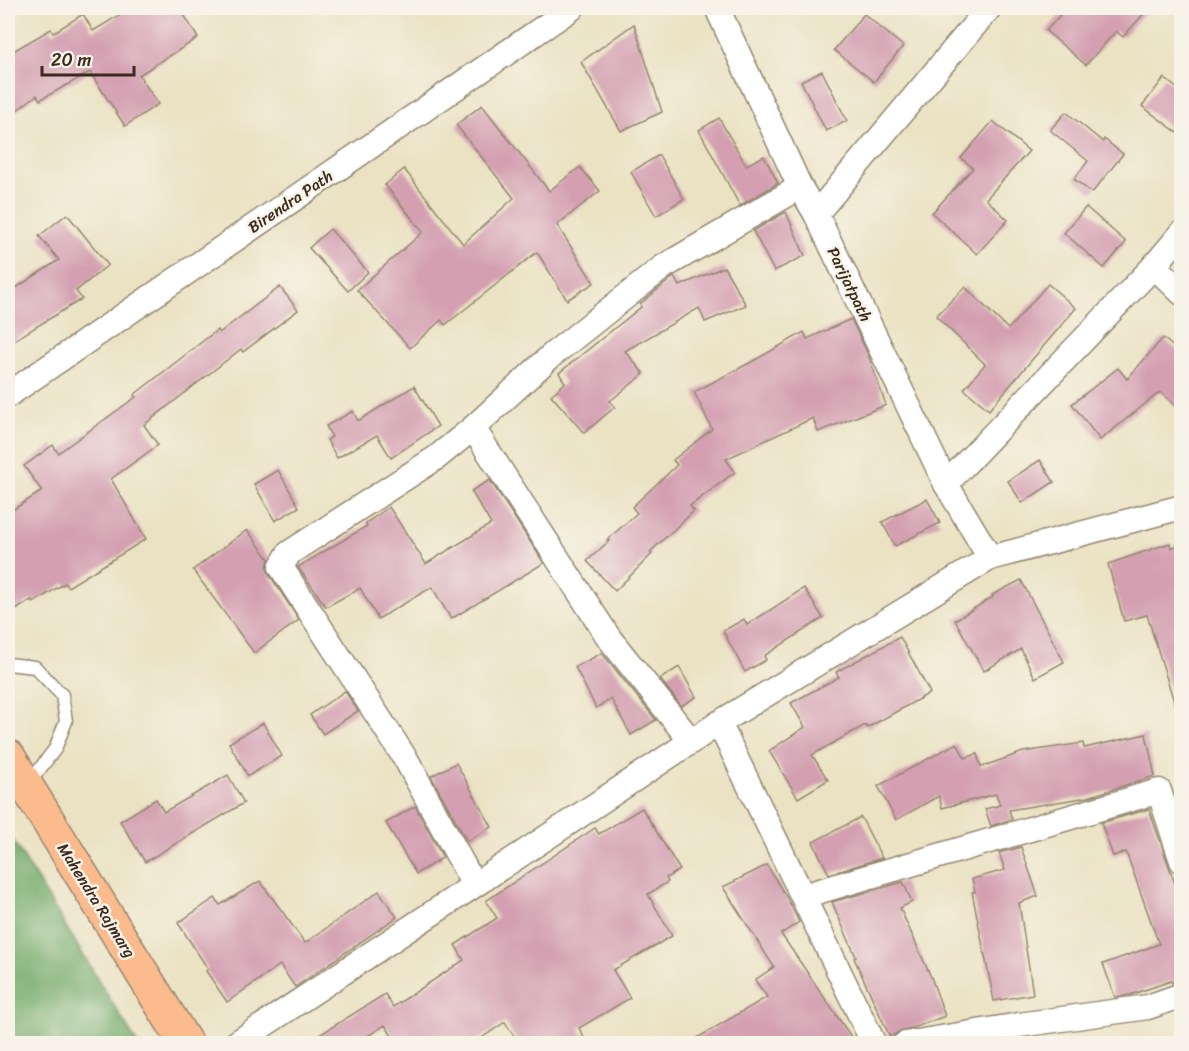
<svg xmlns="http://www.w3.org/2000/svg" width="1189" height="1051" viewBox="0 0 1189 1051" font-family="Sriracha,sans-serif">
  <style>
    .forest { fill: #72aa69; stroke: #566a44; stroke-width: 1.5 }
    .building { fill: #d39fb1 }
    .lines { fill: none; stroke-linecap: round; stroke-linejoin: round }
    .lane-casing { stroke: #938670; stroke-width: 15 }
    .street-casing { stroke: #938670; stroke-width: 27 }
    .highway-casing { stroke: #938670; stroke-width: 36 }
    .lane { stroke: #fff; stroke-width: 12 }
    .street { stroke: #fff; stroke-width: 24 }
    .highway { stroke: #fbbb8d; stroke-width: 33 }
    .labels { text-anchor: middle; stroke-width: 5; stroke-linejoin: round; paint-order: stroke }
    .street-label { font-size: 16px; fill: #3b2a1e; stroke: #f7f3e8 }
  </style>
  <rect width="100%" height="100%" fill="#f7f3e8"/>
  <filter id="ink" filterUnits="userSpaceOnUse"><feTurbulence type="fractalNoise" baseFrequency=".0167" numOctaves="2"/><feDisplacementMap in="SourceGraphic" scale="12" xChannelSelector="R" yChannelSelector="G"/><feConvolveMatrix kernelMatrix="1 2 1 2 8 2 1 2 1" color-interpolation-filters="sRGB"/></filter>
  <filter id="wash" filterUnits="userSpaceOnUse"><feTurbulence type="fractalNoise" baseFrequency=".008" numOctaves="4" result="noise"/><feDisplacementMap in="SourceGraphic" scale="24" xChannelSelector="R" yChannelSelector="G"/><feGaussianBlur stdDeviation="1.35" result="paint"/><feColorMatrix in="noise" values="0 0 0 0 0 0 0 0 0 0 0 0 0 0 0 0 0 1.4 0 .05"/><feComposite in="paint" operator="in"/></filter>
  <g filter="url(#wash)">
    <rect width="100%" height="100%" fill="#ebe2c3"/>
    <path class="forest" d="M8,832l129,211h-129z"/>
    <g id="blocks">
      <g class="building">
        <path d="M131,8h49l18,30 -59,37 19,29 -33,22 -35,-54 -50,28 -3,-5 -29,22v-63l43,-25 2,4 30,-19 10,17z"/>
        <path d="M1066,8h83l-26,29 -7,-6 -30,34 -40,-34z"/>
        <path d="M864,14l39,32 -29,36 -40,-32z"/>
        <path d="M634,24l28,88 -41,19 -40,-69z"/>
        <path d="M822,71l25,50 -21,10 -25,-50z"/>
        <path d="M1164,78l18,14v44l-40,-30z"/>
        <path d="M482,105l67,86 31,-24 20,24 -43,34 37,58 -27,17 -30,-48 -92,73 -4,-5 -31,28 -53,-58 66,-58 -38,-47 19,-16 59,75 51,-46 -58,-73z"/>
        <path d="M1066,112l37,30 1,-3 19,15 -31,39 -18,-14 14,-18 -38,-31z"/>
        <path d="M719,118l27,47 18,-9 14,27 -38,23 -41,-76z"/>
        <path d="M993,121l36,30 -43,48 22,21 -31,34 -45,-41 41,-45 -12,-10z"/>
        <path d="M659,155l25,44 -28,17 -25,-44z"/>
        <path d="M1086,207l40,35 -22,26 -40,-35z"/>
        <path d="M786,212l19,44 -31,15 -21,-40z"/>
        <path d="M67,214l41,51 -32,26 6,8 -74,45v-51l51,-33 -20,-24z"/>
        <path d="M330,229l38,43 -20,19 -39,-43z"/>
        <path d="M724,267l22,38 -41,17 -6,-14 -74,43 19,23 -34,27 5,6 -31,26 -33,-38 14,-12 -6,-10 82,-66 -1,-3 31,-25 3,-2 5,9z"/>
        <path d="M1048,284l28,24 -87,102 -25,-21 21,-25 -49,-48 29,-29 43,42z"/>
        <path d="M280,287l18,23 -55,42 -2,-3 -97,76 14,20 -47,34 35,60 -78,48 -3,-4 -32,20 -2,-3 -23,15v-102l34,-22 -18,-25 29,-21 5,8 78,-56 -2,-2 83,-65 2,3z"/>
        <path d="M851,319l16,33 19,53 -68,27 -5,-14 -87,41 9,13 -45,34 4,5 -44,41 2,2 -37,37 -28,-30 22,-20 -2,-1 30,-27 -5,-6 45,-42 -4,-5 39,-31 -18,-37 61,-32 49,-28 3,7z"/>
        <path d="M1163,338l19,16v57l-22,-19 -60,48 -28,-36 46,-36 9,11z"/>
        <path d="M414,386l24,40 -47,32 -14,-23 -40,23 -10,-18 5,-3 -6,-11 27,-15 5,10z"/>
        <path d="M1040,460l14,22 -32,21 -14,-22z"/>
        <path d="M278,470l21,37 -24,14 -21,-37z"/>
        <path d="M490,480l54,83 -93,56 -19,-32 -54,32 -18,-31 -34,19 -28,-40 69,-41 -1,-3 23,-16 37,57 65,-40 -20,-33z"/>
        <path d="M927,499l13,24 -45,23 -13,-24z"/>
        <path d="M247,530l22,29 -2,8 2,7 30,46 -45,33 -61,-83z"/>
        <path d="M1170,543l1,5 11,-4v163l-6,1 -29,-93 -23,6 -16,-57z"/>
        <path d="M1021,580l43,82 -29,16 -14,-29 -37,22 -29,-51 38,-23 -1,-2z"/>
        <path d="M804,588l19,30 -59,38 2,4 -21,12 -22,-41 21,-12 3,6z"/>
        <path d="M900,637l30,56 -63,35 -2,-3 -53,30 16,25 -30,18 -29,-47 36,-24 -14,-24 48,-26 -3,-5z"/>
        <path d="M602,653l54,67 -25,15 -20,-36 -15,9 -21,-41z"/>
        <path d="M679,667l17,30 -15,9 -21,-27z"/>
        <path d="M345,691l13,20 -35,23 -13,-19z"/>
        <path d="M263,723l19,33 -34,20 -19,-33z"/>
        <path d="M1146,734l9,42 -67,21 -79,13 3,9 -21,7 -6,-17 15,-4 -4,-11 -54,14 -3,-12 -43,24 -18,-34 79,-43 8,15 12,-4 4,13 42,-15 60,-9 1,5z"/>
        <path d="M456,763l36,64 -25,14 -36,-65z"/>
        <path d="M228,775l16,28 -99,59 -25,-41 36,-22 8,13z"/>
        <path d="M415,806l27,50v2l-26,16 -30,-51z"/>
        <path d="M642,808l38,62 -14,8 2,4 -20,12 24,42 -59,34 17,28 -51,30 8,16h-68l-14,-22 -32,22h-76l-12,-19 -30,19h-50l80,-50 8,13 71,-47 -9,-15 42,-27 -11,-17 109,-73 4,6z"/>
        <path d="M1149,809l33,95v77l-10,2 -1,-2 -41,14 -15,2 -12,-33 56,-20 -33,-92 -13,4 -12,-33z"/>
        <path d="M861,817l21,41 -53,16 -16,-32z"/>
        <path d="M1021,847l17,49 -19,7 14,91 -39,7 -22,-109h3l-3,-13 33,-9 -6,-17z"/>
        <path d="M767,865l20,33 12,24 -18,12 75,110h-169l80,-47 -12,-17 19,-13 -51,-80z"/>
        <path d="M260,881l45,62 74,-52 18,26 -102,70 -15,-22 -53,37 -21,-31 2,-2 -30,-46 37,-25 5,7z"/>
        <path d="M903,882l9,20 -12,6 31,69 14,39 -32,12 -11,2 -12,7 -36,-79 2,-1 -24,-55z"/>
      </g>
    </g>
  </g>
  <g filter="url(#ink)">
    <use href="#blocks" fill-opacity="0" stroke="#938670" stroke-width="1.5"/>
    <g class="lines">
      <defs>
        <path id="lane" d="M8,664l27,3 27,28 4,26 -11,28 -26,34"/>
        <g id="street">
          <path d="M717,8l83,179 16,27 130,270 44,74"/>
          <path d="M816,214l173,-206"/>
          <path d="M1154,266l28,27"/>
          <path d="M8,395l564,-387"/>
          <path d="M473,428l79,-73 111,-88 137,-80"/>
          <path d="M946,484l208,-218 28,-33"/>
          <path d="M719,723l155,321"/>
          <path d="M474,885l-67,-124 -126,-194 8,-14 147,-95 37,-30 136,210 82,103"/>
          <path d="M803,896l356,-105 23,70"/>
          <path d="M235,1044l484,-321 271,-165 192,-51"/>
          <path d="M905,1044l114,-19 129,-18 34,-12"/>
        </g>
        <path id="highway" d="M8,756l178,288"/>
      </defs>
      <use href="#lane" class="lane-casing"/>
      <use href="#street" class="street-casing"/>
      <use href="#highway" class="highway-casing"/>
      <use href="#lane" class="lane"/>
      <use href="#street" class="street"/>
      <use href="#highway" class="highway"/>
    </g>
  </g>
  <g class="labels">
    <g class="street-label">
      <text transform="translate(290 201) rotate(-34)" y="6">Birendra Path</text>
      <text transform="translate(850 284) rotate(64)" y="6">Parijatpath</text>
      <text transform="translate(97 900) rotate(58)" y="6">Mahendra Rajmarg</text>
    </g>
  </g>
  <rect width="1189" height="1051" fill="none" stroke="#f7f3e8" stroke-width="30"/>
  <path d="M42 66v9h92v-9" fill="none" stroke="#3b2a1e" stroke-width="3"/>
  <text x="51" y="66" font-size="18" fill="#3b2a1e" stroke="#f7f3e8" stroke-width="4.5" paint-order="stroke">20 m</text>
</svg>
